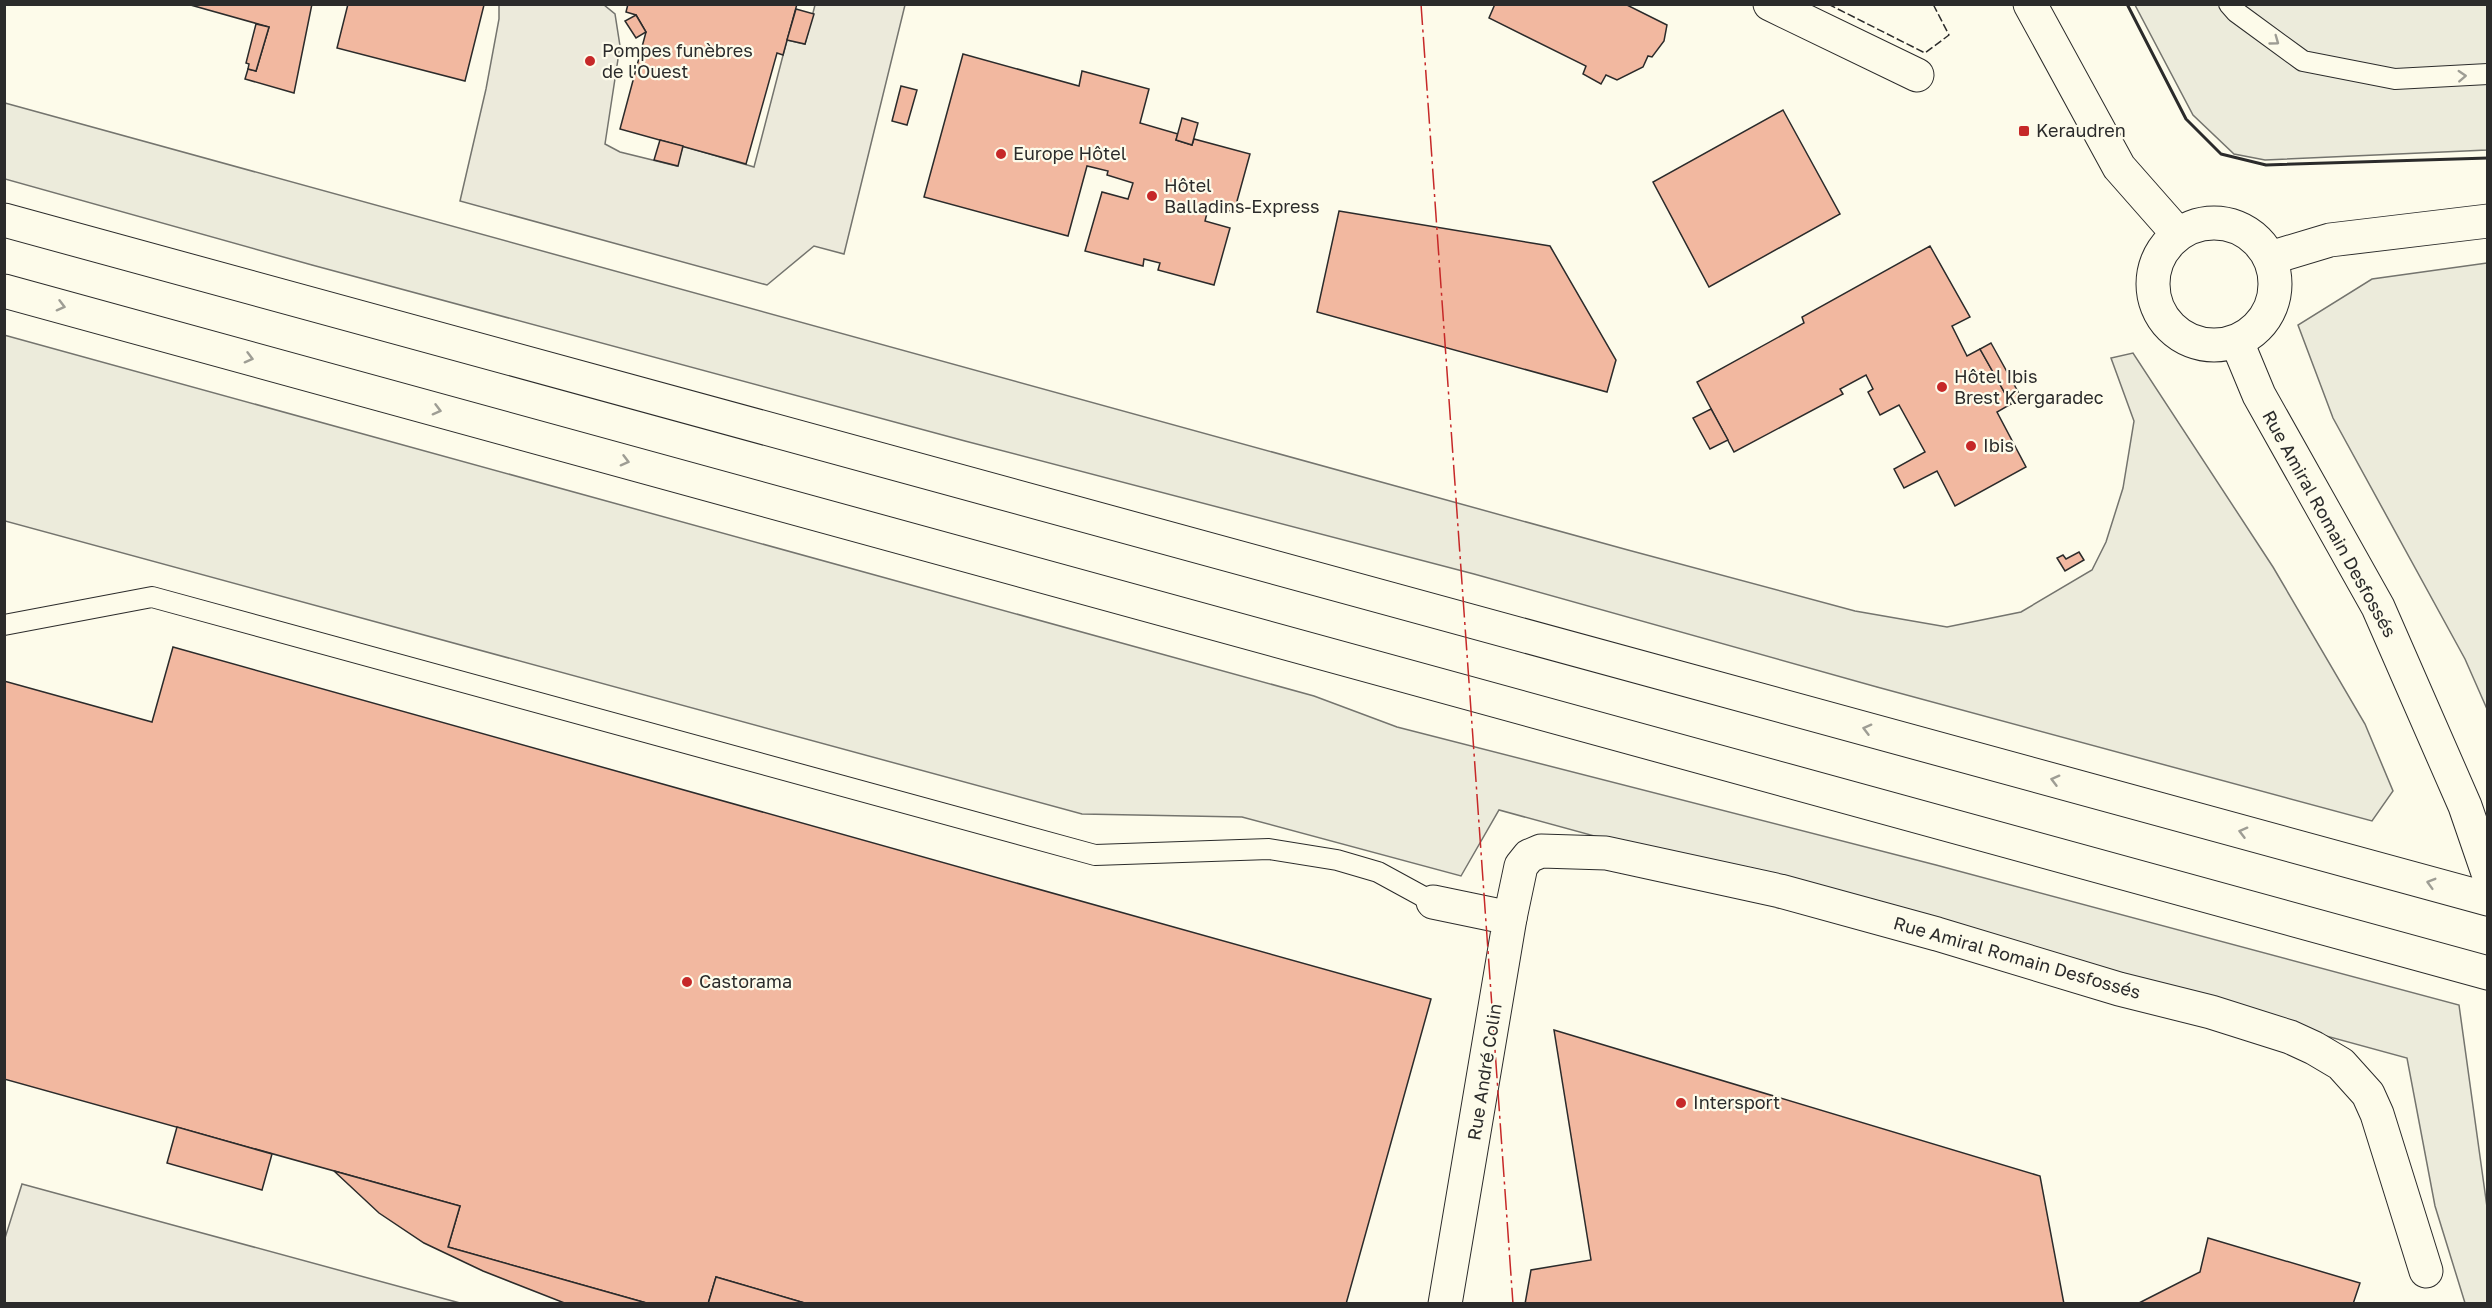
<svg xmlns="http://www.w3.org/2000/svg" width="2492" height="1308" viewBox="0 0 2492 1308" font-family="'Golos Text',sans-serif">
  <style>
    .green { fill: #ecebdb; stroke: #74746e; stroke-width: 1.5 }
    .parking { fill: #eceadb; stroke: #74746e; stroke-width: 1.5 }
    .building { fill: #f2b8a0; stroke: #2b2b2b; stroke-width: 1.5 }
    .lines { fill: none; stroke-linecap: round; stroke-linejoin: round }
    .service-casing { stroke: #2b2b2b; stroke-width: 22 }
    .minor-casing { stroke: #2b2b2b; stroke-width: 35 }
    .tertiary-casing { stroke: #2b2b2b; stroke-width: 35 }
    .secondary-casing { stroke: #2b2b2b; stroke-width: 35 }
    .trunk-casing { stroke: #2b2b2b; stroke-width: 35 }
    .service { stroke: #fdfbea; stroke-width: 20 }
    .minor { stroke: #fdfbea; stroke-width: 33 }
    .tertiary { stroke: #fdfbea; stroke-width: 33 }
    .secondary { stroke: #fdfbea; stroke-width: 33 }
    .trunk { stroke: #fdfbea; stroke-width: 33 }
    .fence { stroke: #2b2b2b; stroke-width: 1.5; stroke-dasharray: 8 3; stroke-linecap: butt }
    .wall { stroke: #2b2b2b; stroke-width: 3 }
    .power { stroke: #c62828; stroke-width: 1.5; stroke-dasharray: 21 4.5 3 4.5; stroke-linecap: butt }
    .oneway { stroke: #9e9d94 }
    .poi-dot { fill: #c62828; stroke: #fdfbea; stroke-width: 2 }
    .labels { text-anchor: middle; stroke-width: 4.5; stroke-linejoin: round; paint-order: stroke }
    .poi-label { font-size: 18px; fill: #2b2b2b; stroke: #fdfbea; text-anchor: start }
    .street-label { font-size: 18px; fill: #2b2b2b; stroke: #fdfbea }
  </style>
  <rect width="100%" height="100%" fill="#fdfbea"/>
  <g class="green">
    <path d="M2135,5h352v145l-222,10 -31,-6 -41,-39z"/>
    <path d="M5,103l1623,447 227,61 92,16 74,-15 71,-42 14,-28 17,-54 11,-67 -23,-63 22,-5 140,214 92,157 28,67 -21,30 -495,-134 -403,-113 -509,-133 -653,-176 -307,-86z"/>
    <path d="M2487,263h1l-1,446 -22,-50 -132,-241 -35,-93 74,-46z"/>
    <path d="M4,335l1310,361 83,31 539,138 523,140 28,202v96h-22l-30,-97 -28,-148 -908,-248 -38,66 -219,-59 -160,-3 -1077,-293z"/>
  </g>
  <g class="parking">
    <path d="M499,5h105l11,9 5,32 -15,98 15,8 57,14 6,-20 71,21 33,-127 18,4 10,-39h90l-61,249 -30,-8 -47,39 -307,-84 26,-112 13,-70z"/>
    <path d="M22,1184l158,43 280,76h-455v-65z"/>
  </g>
  <g class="building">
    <path d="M187,4h125l-18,89 -49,-14 3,-10 8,2 13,-44z"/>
    <path d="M348,4l136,1 -19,76 -128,-33z"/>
    <path d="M628,4h169l-14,51 -6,-2 -31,111 -126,-35 26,-97 -10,-17 -10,-3z"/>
    <path d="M1495,4h130l42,21 -3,16 -12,16 -4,-1 -5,11 -26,13 -11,-5 -5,9 -18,-10 3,-8 -97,-48z"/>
    <path d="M796,9l18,5 -9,30 -18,-4z"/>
    <path d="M636,15l10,17 -10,6 -11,-17z"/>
    <path d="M256,24l13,3 -13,44 -8,-2 1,-5 -3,-1z"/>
    <path d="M963,54l116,32 3,-15 67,18 -9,34 38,11 -2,6 16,5 2,-6 56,15 -16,58 -25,-7 -4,16 25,7 -16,57 -56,-15 2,-7 -16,-4 -1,7 -58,-15 17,-59 26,7 5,-16 -26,-8 1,-4 -21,-5 -19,70 -144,-39z"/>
    <path d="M901,86l16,4 -10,35 -15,-4z"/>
    <path d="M1783,110l57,104 -131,73 -56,-105z"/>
    <path d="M1182,118l16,5 -6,22 -16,-5z"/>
    <path d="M660,140l23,6 -5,20 -24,-6z"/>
    <path d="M1339,211l211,35 66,114 -9,32 -290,-80z"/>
    <path d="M1930,246l40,71 -18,9 15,30 13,-7 31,55 -14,8 29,55 -71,39 -18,-35 -33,17 -10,-19 31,-17 -26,-47 -19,10 -12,-23 5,-3 -7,-14 -26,14 3,5 -109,58 -37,-70 107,-59 -2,-6z"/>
    <path d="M1991,343l31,56 -11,5 -31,-55z"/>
    <path d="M1711,409l17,31 -18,9 -17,-31z"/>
    <path d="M2079,552l5,8 -19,11 -8,-13 6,-3 3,4z"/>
    <path d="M173,647l1258,352 -85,305h-538l-92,-27 -8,27h-58l-202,-57 12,-41 -456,-127v-398l148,41z"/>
    <path d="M1554,1030l486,146 24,128h-539l6,-34 60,-10z"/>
    <path d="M177,1127l95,27 -10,36 -95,-27z"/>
    <path d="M334,1171l126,35 -12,41 202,57h-83l-84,-33 -59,-28 -45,-30z"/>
    <path d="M2208,1238l152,45 -7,21h-216l63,-32z"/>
    <path d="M716,1277l92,27h-100z"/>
  </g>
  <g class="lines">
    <defs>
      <g id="service">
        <path d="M2229,4l7,8 67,49 92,18 93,-5"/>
        <path d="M4,625l148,-28 943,258 174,-6 68,11 41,12 55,30"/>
      </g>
      <g id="minor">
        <path d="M1770,4l147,71"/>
        <path d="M1433,902l77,16 -65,386"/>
        <path d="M1510,918l11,-52 8,-10 12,-5 65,2 174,38 157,43 182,55 92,23 79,25 24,11 27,16 27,30 9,20 49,157"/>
      </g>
      <path id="tertiary" d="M2270,258l60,-18 158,-19"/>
      <g id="secondary">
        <path d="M2030,4l89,163 59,67"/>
        <circle cx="2214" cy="284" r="61"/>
        <path d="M2237,342l22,53 119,212 87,199 23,67"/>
      </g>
      <g id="trunk">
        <path d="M4,220l2484,679"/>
        <path d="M4,291l2484,682"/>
      </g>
    </defs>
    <use href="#service" class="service-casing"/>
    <use href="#minor" class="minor-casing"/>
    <use href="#tertiary" class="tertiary-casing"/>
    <use href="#secondary" class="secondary-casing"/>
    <use href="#trunk" class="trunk-casing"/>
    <use href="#service" class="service"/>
    <use href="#minor" class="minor"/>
    <use href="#tertiary" class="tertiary"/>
    <use href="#secondary" class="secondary"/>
    <use href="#trunk" class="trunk"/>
    <path class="fence" d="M1828,4l97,49 24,-18 -16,-31"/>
    <path class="wall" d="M2127,4l59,115 35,35 45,11 222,-7"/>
    <path class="power" d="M1421,4l92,1300"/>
  </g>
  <defs><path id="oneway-chevron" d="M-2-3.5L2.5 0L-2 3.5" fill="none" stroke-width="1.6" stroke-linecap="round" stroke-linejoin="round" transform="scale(1.5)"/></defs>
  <g class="oneway">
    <use href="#oneway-chevron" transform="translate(2275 41) rotate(36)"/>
    <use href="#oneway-chevron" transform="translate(2462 76) rotate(-3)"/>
    <use href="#oneway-chevron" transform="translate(61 306) rotate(15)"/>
    <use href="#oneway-chevron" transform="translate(249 358) rotate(15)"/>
    <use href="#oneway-chevron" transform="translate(437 410) rotate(15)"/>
    <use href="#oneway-chevron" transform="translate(625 461) rotate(15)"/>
    <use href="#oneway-chevron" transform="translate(1867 729) rotate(-165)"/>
    <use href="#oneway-chevron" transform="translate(2055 780) rotate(-165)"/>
    <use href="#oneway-chevron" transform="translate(2243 832) rotate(-165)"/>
    <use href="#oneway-chevron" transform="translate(2431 883) rotate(-164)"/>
  </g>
  <g class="poi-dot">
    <circle cx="590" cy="61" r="6"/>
    <rect x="2018" y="125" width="12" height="12" rx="3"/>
    <circle cx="1001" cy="154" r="6"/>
    <circle cx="1152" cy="196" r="6"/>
    <circle cx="1942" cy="387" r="6"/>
    <circle cx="1971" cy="446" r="6"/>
    <circle cx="687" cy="982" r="6"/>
    <circle cx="1681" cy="1103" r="6"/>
  </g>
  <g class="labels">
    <g class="poi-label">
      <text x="602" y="57">Pompes funèbres<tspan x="602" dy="21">de l'Ouest</tspan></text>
      <text x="2036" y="137">Keraudren</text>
      <text x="1013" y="160">Europe Hôtel</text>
      <text x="1164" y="192">Hôtel<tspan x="1164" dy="21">Balladins-Express</tspan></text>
      <text x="1954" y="383">Hôtel Ibis<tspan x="1954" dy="21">Brest Kergaradec</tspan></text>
      <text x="1983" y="452">Ibis</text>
      <text x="699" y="988">Castorama</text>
      <text x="1693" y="1109">Intersport</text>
    </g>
    <g class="street-label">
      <text transform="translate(2329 524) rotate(61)" y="6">Rue Amiral Romain Desfossés</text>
      <text transform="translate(2017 958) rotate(16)" y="6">Rue Amiral Romain Desfossés</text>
      <text transform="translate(1485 1072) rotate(-81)" y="6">Rue André Colin</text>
    </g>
  </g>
  <rect width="2492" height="1308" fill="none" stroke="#2b2b2b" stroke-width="12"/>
</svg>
